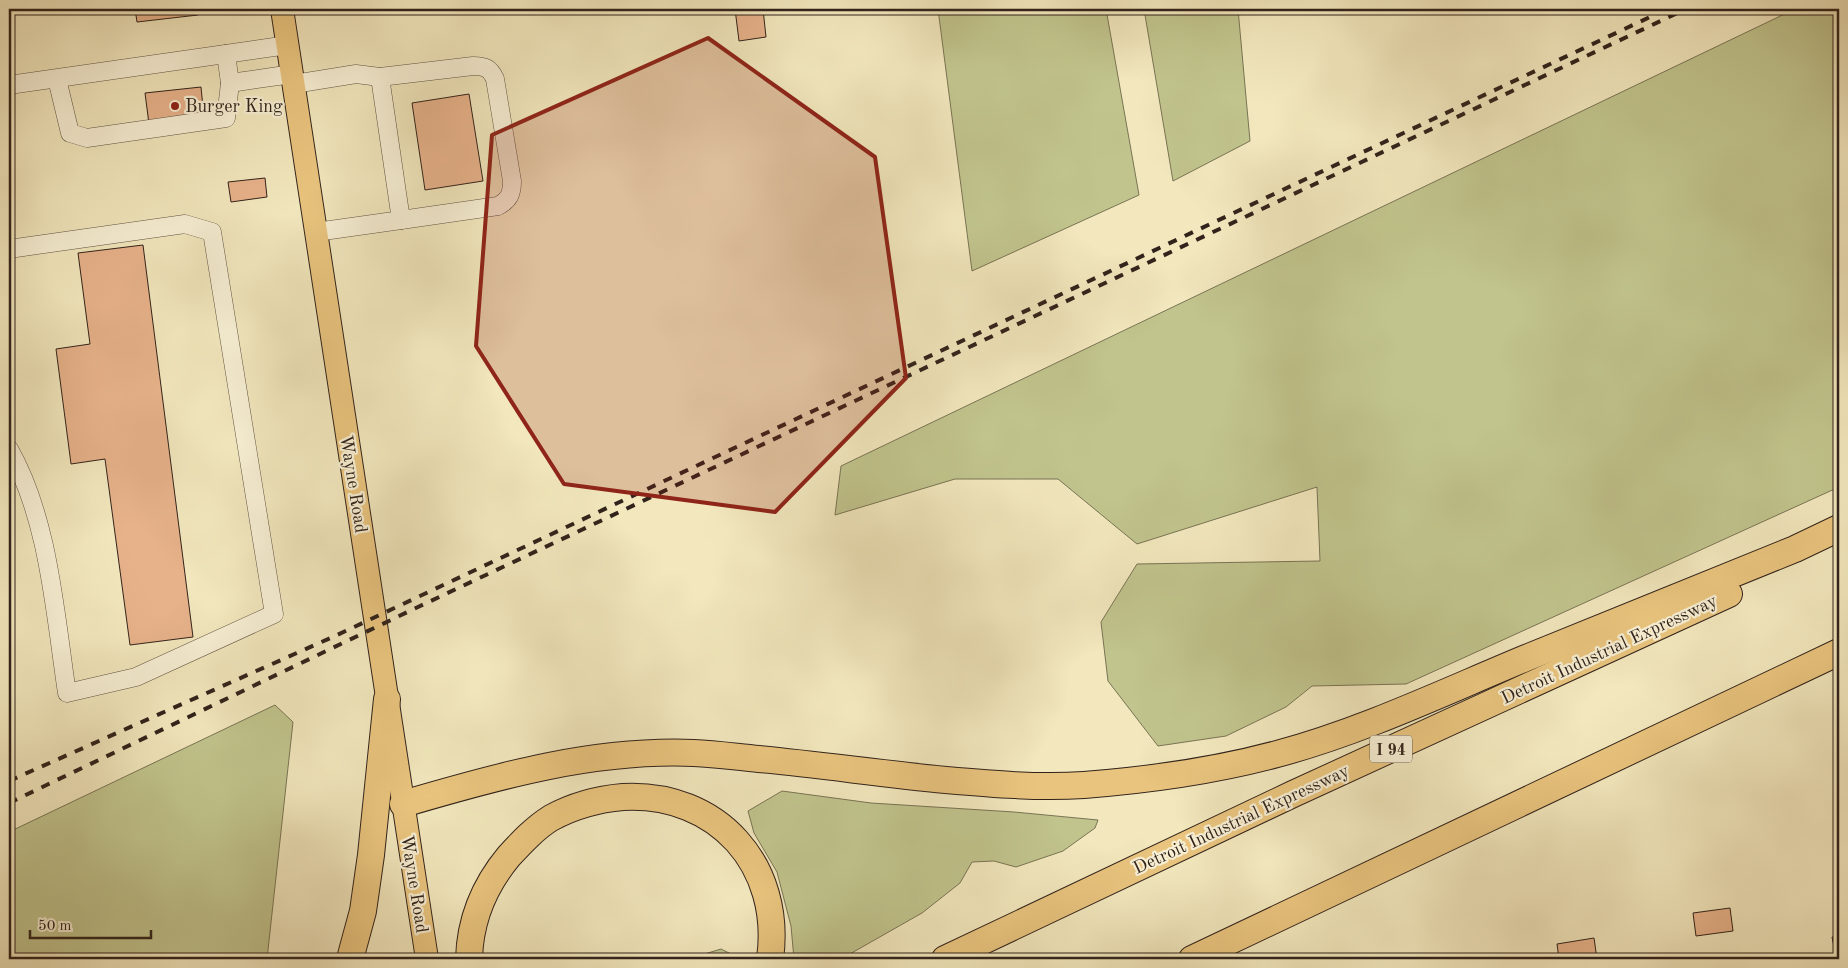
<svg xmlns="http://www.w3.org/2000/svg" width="1848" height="968" viewBox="0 0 1848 968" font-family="'Old Standard TT',serif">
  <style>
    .green { fill: #c1c48d; stroke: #797454 }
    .building { fill: #e7b28a; stroke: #31231b }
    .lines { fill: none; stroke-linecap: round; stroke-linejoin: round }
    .minor-casing { stroke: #615444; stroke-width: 19 }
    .major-casing { stroke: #31231b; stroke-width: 24 }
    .highway-casing { stroke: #31231b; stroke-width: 28 }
    .minor { stroke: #f7efd4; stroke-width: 18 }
    .major { stroke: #e9c47e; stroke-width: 22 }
    .highway { stroke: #e9c47e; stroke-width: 26 }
    .rail { stroke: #31231b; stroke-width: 4; stroke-dasharray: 9 9; stroke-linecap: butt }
    .marked { fill: #8f2418; fill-opacity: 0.2; stroke: #8f2418; stroke-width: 4; stroke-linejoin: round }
    .poi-dot { fill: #8f2418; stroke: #f7efd4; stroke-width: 2 }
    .labels { text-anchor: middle; stroke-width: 4.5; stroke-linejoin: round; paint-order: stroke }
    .shield { fill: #f7efd4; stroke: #6c6052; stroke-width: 1 }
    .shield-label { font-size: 16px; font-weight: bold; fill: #31231b }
    .poi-label { font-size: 18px; fill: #31231b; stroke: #f7efd4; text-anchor: start }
    .street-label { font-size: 18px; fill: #31231b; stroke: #f7efd4 }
  </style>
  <rect width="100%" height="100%" fill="#f2e7bd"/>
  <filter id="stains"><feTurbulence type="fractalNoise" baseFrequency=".004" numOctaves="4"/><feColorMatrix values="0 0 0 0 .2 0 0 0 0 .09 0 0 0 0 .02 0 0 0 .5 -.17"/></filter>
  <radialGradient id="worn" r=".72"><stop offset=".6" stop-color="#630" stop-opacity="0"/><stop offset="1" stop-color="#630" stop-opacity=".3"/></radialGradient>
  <g class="green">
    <path d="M938,9h168l33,186 -167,76z"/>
    <path d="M1144,9h94l12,132 -77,40z"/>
    <path d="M1795,9h44v478l-433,197 -94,2 -26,21 -60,29 -68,10 -50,-65 -7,-59 36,-58 183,-3 -3,-74 -180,57 -79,-65h-103l-120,36 6,-49z"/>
    <path d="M275,705l18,17 -26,237h-258v-127z"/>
    <path d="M782,791l89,12 143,9 84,8 -3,8 -32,23 -47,16 -22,-6 -22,1 -12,21 -38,30 -81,46h-47l-3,-33 -14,-54 -23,-39 -6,-22z"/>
    <path d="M721,949l20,10h-53z"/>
  </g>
  <g class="building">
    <path d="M135,9h62l1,6 -61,7z"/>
    <path d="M735,9h28l3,28 -27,4z"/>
    <path d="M201,87l3,31 -55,6 -4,-31z"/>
    <path d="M469,94l14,87 -58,9 -13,-87z"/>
    <path d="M265,178l2,19 -36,5 -3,-20z"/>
    <path d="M143,245l50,392 -63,8 -25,-186 -34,5 -15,-115 34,-5 -12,-91z"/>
    <path d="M1730,908l3,23 -37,5 -3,-23z"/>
    <path d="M1839,927v19l-5,1 -2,-10h3l-1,-9z"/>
    <path d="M1594,938l3,21h-38l-2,-15z"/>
  </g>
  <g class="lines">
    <defs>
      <g id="minor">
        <path d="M57,79l13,54 17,5 139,-20 4,-35 -4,-29"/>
        <path d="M230,83l62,-9"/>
        <path d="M294,84l62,-10 24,3 93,-11c12,0 17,2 22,13l17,102c0,13 -3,19 -14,25l-97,14"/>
        <path d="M9,85l279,-40"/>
        <path d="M316,232l85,-12 -21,-143"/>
        <path d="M9,249l176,-25 27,8 62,382 -138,63 -69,16c-12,-79 -18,-174 -58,-244"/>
      </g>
      <path id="major" d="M282,9l145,950"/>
      <g id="highway">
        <path d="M403,804c95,-28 191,-55 291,-51 22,1 43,4 65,6 62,6 125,15 187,21 46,4 92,8 138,5 64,-5 130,-14 193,-31 86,-23 167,-62 249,-96 90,-36 179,-73 269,-109l44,-21"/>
        <path d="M350,959l13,-48 8,-56 16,-156"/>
        <path d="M469,959c1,-39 15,-73 40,-103 13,-14 26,-28 42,-38 22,-12 48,-19 72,-21 95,-5 160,69 147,162"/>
        <path d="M945,959l348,-165 436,-200"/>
        <path d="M1192,959l647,-307"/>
      </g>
    </defs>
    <use href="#minor" class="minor-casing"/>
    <use href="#major" class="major-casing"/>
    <use href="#highway" class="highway-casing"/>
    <use href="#minor" class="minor"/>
    <use href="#major" class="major"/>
    <use href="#highway" class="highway"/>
    <g class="rail">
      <path d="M9,781l326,-145 1332,-627"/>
      <path d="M9,803l409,-196 1268,-598"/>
    </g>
  </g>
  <path class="marked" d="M708,38l167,119 31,221 -131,134 -211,-28 -88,-138 16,-211z"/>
  <circle class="poi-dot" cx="175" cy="106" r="5"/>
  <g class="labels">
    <rect class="shield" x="1370" y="735.5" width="42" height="27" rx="4"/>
    <g class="shield-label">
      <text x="1391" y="755">I 94</text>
    </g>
    <g class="poi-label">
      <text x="185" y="112">Burger King</text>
    </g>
    <g class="street-label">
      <text transform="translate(354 484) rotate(81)" y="6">Wayne Road</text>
      <text transform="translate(1609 649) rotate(-25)" y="6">Detroit Industrial Expressway</text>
      <text transform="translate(1241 819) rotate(-25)" y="6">Detroit Industrial Expressway</text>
      <text transform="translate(415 884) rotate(81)" y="6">Wayne Road</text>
    </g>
  </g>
  <rect width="1848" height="968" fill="none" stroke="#f2e7bd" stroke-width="30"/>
  <rect x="10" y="10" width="1828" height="948" fill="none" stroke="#31231b" stroke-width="2.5"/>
  <rect x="15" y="15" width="1818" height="938" fill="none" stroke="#31231b"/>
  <path d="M30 930v8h121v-8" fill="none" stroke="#31231b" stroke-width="2.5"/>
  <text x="38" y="930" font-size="15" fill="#31231b" stroke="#f7efd4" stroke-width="4" paint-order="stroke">50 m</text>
  <rect width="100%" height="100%" filter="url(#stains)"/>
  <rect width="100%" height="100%" fill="url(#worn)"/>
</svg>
